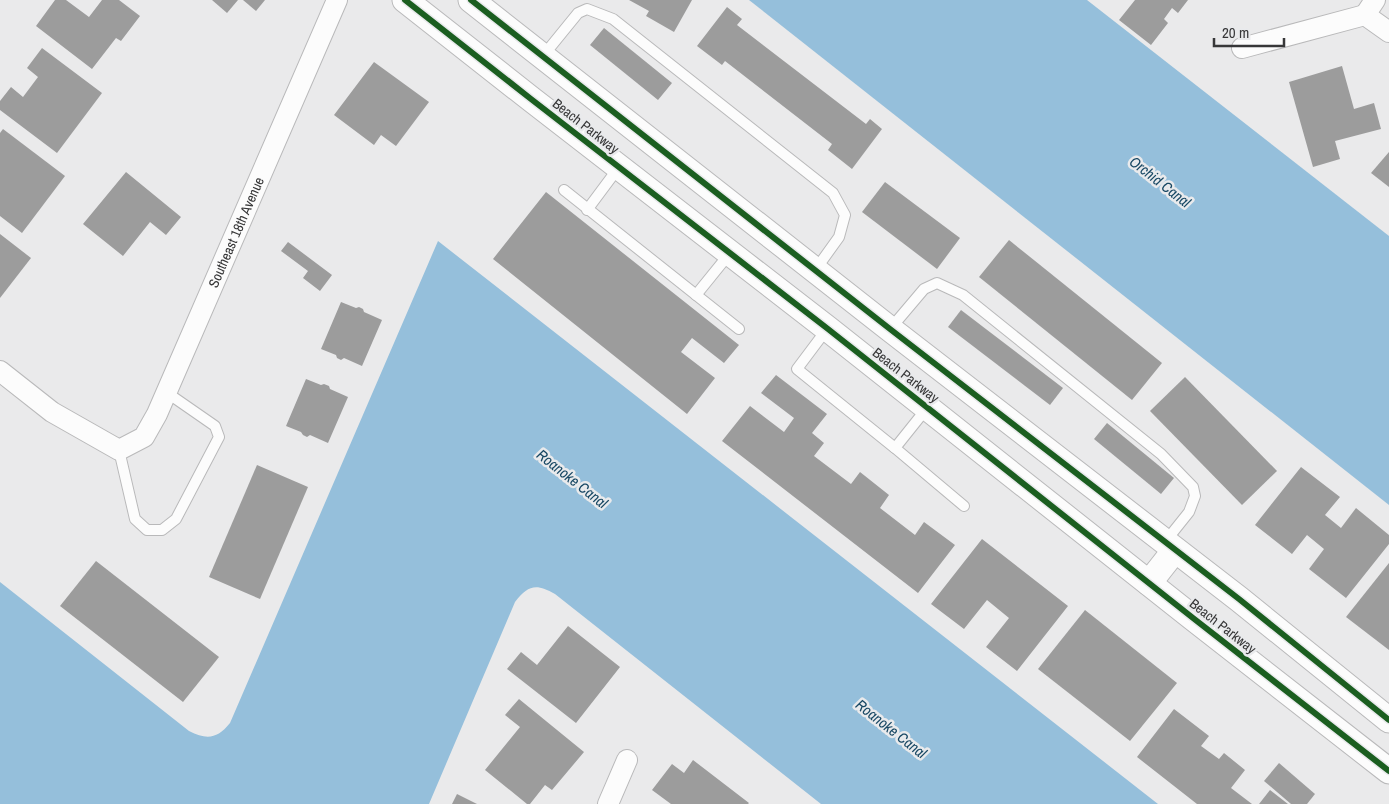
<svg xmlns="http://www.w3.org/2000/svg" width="1389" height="804" viewBox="0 0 1389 804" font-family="'Archivo Narrow',sans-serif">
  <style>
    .water { fill: #95bfdb }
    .building { fill: #9c9c9c }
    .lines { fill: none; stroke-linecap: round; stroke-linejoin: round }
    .service-casing { stroke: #b9b9ba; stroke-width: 12 }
    .minor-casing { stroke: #b9b9ba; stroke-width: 22 }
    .tertiary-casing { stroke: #b9b9ba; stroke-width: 27 }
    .service { stroke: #fcfcfc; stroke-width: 10 }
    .minor { stroke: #fcfcfc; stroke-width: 20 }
    .tertiary { stroke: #fcfcfc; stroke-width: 25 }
    .cycleway-casing { stroke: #e9eaec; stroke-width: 9 }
    .cycleway { stroke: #1b5e20; stroke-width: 6 }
    .labels { text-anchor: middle; stroke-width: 5; stroke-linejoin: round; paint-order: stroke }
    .street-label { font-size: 14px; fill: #373738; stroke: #e9eaec }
    .water-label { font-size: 15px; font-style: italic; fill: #184864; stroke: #e9eaec }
  </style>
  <rect width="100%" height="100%" fill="#eaeaeb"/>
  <g class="water">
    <path d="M749,0h338l302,236v269z"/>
    <path d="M438,241l720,563h-337l-266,-210c-19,-11 -27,-9 -40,8l-86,202h-429v-222l189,149c18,9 28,8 41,-8z"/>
  </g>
  <g class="building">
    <path d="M55,0h11l23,17 13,-17h17l21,16 -19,25 -5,-3 -24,31 -56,-43z"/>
    <path d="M212,0h26l-11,13z"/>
    <path d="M243,0h22l-9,11z"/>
    <path d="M629,0h63l-18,32 -28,-16 3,-5z"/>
    <path d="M1135,0h53l-10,13 -6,-5 -8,11 4,4 -17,22 -32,-25z"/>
    <path d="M727,7l15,12 -5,6 129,99 4,-5 12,10 -30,40 -24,-19 4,-6 -107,-83 -3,4 -25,-19z"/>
    <path d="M604,28l68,55 -14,17 -68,-55z"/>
    <path d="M42,48l60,45 -45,60 -57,-43v-9l11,-14 12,10 15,-20 -11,-9z"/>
    <path d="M374,62l55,40 -33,44 -15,-11 -7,10 -40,-30z"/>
    <path d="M1342,66l12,43 20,-6 7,26 -46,12 5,18 -27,8 -24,-85z"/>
    <path d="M3,129l62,47 -43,57 -22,-17v-83z"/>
    <path d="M1389,152v35l-18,-14z"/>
    <path d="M126,172l55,45 -15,18 -16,-13 -27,34 -40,-32z"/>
    <path d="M885,182l75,56 -23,31 -75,-57z"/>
    <path d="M546,192l193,153 -15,18 -32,-25 -11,14 34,26 -28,36 -194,-155z"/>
    <path d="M0,234l31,24 -31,40z"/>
    <path d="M1009,240l153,123 -30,37 -153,-123z"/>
    <path d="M288,242l44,33 -12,16 -17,-13 5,-7 -27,-20z"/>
    <path d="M341,302l15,6 3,-1 4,2 1,3 18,8 -20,46 -18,-8 -3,2 -4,-2 -1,-3 -15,-6z"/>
    <path d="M961,310l102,78 -13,17 -102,-78z"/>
    <path d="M776,375l51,39 -15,19 12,10 -10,13 37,28 9,-12 29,23 -9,13 35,27 9,-13 31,23 -37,48 -196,-152 28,-35 34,26 10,-14 -33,-25z"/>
    <path d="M1185,377l92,94 -35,34 -92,-94z"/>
    <path d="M306,379l15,6 3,-1 5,2 1,3 18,8 -20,46 -18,-8 -3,2 -4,-2 -2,-3 -15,-6z"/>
    <path d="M1107,423l67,55 -13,16 -67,-55z"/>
    <path d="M257,465l51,22 -48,112 -51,-22z"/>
    <path d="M1301,467l39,30 -15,18 16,13 15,-20 33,27v9l-43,54 -37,-29 15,-20 -17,-14 -15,19 -37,-29z"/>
    <path d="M982,539l86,67 -51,65 -31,-24 23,-29 -22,-18 -23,29 -33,-25z"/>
    <path d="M96,561l123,96 -36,45 -123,-96z"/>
    <path d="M1389,563v87l-43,-33z"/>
    <path d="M1085,610l92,73 -47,58 -92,-72z"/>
    <path d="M568,626l52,41 -44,56 -69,-54 14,-17 16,13z"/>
    <path d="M519,699l65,53 -32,38 -7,-5 -15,19h-3l-42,-34 35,-43 -15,-12z"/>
    <path d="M1174,709l35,27 -8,10 18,13 5,-6 21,17 -14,18 21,16h-55l-60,-47z"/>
    <path d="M693,760l56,43 -1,1h-77l-19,-14 20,-26 12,9z"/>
    <path d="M1279,763l36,31 -8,10h-16l-27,-23z"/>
    <path d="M1270,790l18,14h-29z"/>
    <path d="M457,794l20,10h-25z"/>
  </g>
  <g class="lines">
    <defs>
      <g id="service">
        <path d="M543,56l35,-43 9,-4 26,10 220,174 12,22 -6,22 -23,32"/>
        <path d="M564,190l175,139"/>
        <path d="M587,210l32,-43"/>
        <path d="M696,295l34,-42"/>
        <path d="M891,328l33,-39 13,-6 26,12 198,159 32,33 2,9 -6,16 -24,30"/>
        <path d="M827,329l-30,40 98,79"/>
        <path d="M927,408l-32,40 69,58"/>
        <path d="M119,450l16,69 12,11h15l14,-11 43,-82 -4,-11 -49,-34"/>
      </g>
      <g id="minor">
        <path d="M1365,15l10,-15"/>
        <path d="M1242,48l123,-33 24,17"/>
        <path id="s1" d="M0,371l52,41 67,38 25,-13 13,-23 180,-414"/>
        <path d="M608,804l19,-44"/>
      </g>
      <g id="tertiary">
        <path d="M405,0l126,99 297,230 365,289 196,153"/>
        <path d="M471,0l419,329 349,270 150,121"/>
        <path d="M1149,583l26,-33"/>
      </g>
    </defs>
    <use href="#service" class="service-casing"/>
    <use href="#minor" class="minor-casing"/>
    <use href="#tertiary" class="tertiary-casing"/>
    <use href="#service" class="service"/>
    <use href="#minor" class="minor"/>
    <use href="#tertiary" class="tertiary"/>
    <defs>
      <g id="cycleway">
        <path d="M405,0l126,99 297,230 365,289 196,153"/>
        <path d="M471,0l419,329 349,270 150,121"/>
      </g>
    </defs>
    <use href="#cycleway" class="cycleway-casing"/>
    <use href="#cycleway" class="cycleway"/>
  </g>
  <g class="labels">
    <g class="street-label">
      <text transform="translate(586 126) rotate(38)" y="5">Beach Parkway</text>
      <text dy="5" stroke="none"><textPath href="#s1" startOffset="396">Southeast 18th Avenue</textPath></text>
      <text transform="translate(906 375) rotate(38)" y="5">Beach Parkway</text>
      <text transform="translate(1223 626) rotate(38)" y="5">Beach Parkway</text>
    </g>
    <g class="water-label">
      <text transform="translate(1160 182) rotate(38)" y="5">Orchid Canal</text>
      <text transform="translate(572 479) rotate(38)" y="5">Roanoke Canal</text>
      <text transform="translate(891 729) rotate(38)" y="5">Roanoke Canal</text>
    </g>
  </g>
  <path d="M1214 38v8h70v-8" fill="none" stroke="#373738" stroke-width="2.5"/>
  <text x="1222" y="38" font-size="15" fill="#373738" stroke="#e9eaec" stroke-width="4" paint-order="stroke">20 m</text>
</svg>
